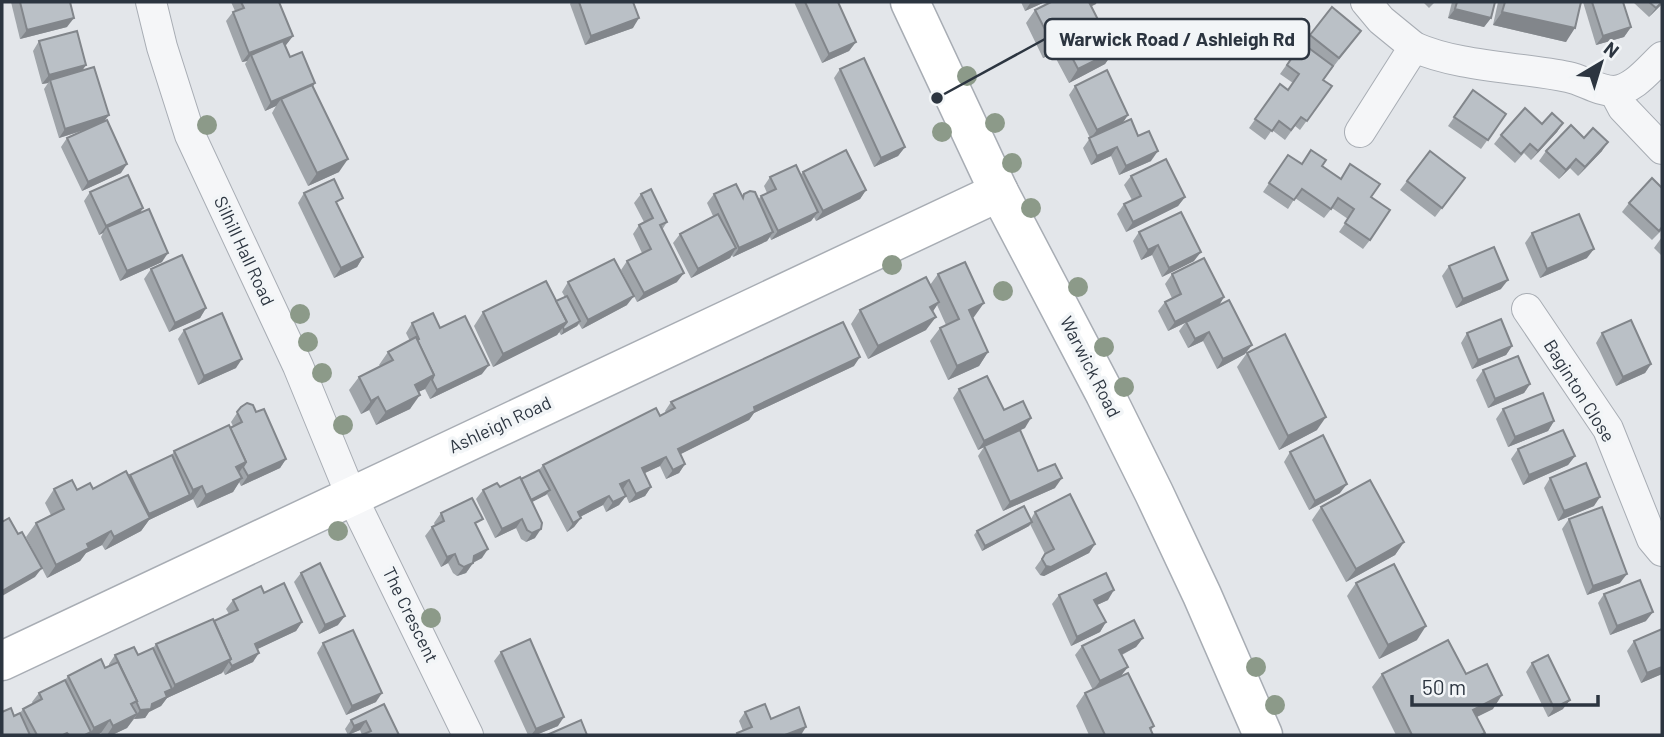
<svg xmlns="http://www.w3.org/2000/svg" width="1664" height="737" viewBox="0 0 1664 737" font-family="Barlow,sans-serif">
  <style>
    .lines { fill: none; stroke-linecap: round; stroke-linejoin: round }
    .street-casing { stroke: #a8adb4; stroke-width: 32 }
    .secondary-casing { stroke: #a8adb4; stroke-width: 41 }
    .street { stroke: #f5f6f8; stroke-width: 30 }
    .secondary { stroke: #fff; stroke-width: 38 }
    .tree { fill: #8c9a89 }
    .wall { fill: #a0a5aa }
    .shaded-wall { fill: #82868b }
    .building { fill: #bac0c6; stroke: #82868b; stroke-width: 2 }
    .labels { text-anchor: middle; stroke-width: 7; stroke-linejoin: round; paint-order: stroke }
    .street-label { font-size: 18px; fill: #2c3540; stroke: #f2f5f7 }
    .leader { fill: none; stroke: #2c3540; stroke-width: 2.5 }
    .callout-dot { fill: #2c3540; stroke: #f2f5f7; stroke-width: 2.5 }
    .callout { fill: #f2f5f7; stroke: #2c3540; stroke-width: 2.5 }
    .callout-label { font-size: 19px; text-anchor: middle; font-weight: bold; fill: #2c3540 }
  </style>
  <rect width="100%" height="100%" fill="#e3e6ea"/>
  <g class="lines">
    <defs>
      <g id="street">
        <path d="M151,2l11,45 28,88 108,231 53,129 117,240"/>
        <path d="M1414,47c45,20 105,20 154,30 15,3 30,14 46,14 19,-1 35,-22 48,-34"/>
        <path d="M1614,91l9,17 39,41"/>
        <path d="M1360,132l54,-85 -33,-27 -15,-18"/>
        <path d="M1527,309l81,120 44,110 10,12"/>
      </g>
      <g id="secondary">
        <path d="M910,2l89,190 106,202 49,99 48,102 61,140"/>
        <path d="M2,661l997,-469"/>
      </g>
    </defs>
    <use href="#street" class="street-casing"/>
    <use href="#secondary" class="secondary-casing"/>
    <use href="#street" class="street"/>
    <use href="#secondary" class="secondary"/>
  </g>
  <g class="tree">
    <circle cx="967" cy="76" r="10"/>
    <circle cx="995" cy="123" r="10"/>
    <circle cx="207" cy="125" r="10"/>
    <circle cx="942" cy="132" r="10"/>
    <circle cx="1012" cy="163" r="10"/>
    <circle cx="1031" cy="208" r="10"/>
    <circle cx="892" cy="265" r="10"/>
    <circle cx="1078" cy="287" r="10"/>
    <circle cx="1003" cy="291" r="10"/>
    <circle cx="300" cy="314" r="10"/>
    <circle cx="308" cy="342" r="10"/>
    <circle cx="1104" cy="347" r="10"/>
    <circle cx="322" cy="373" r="10"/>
    <circle cx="1124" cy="387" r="10"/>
    <circle cx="343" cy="425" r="10"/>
    <circle cx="338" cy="531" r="10"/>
    <circle cx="431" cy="618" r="10"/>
    <circle cx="1256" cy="667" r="10"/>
    <circle cx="1275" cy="705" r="10"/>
  </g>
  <g class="wall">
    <path d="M11,2h59l-3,25 -47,12z"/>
    <path d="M231,2h48l14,34 -8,10 5,11 23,29 26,86 -31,14 -36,-73 4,-7 -11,5 -20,-47 2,-3 -5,1 -16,-41 7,-9 2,-1z"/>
    <path d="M571,2h62v26l-48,17 -15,-41z"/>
    <path d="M794,2h44l18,40 -7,9 -27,12z"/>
    <path d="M1021,2h24l-20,9z"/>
    <path d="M1423,2h12l-6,6z"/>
    <path d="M1452,2h43l-4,16 -7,9 -36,-9z"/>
    <path d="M1498,2h83l-15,40 -73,-17z"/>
    <path d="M1583,2h40l8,25 -7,10 -28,8z"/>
    <path d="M1633,2h29v2l-13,13z"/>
    <path d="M1096,4l-5,2 23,45 -9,13 -36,19 -16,-30 -10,5 -17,-35 9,-13z"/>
    <path d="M1361,31l-38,49 9,6 -32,44 -5,-4 -10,14 -13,-10 -7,10 -16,-12 31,-44 8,6 5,-7 -13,-9 22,-31 1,1 7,-9z"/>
    <path d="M39,41l43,29 22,51 17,52 -39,18 -21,-44 6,-9 21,-9 -29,9 -15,-49 4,-6 -6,1 -9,-33z"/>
    <path d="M840,69l65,78 -7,9 -24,11 -40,-89z"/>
    <path d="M1075,86l53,29 -6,8 16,13 13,25 -32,14 -8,-19 -20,9 -8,-17 7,-10 -21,-43z"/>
    <path d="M1473,90l33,24 -25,35 -33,-23z"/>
    <path d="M1563,123l-6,9 -26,28 -7,-7 -9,10 -21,-19 7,-9 41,-11z"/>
    <path d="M1584,138l18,13 -24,25 -8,-8 -11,11 -20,-18 7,-10z"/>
    <path d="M1288,155l13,8 21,3 19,13 30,18 -1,43 -7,9 -24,-17 9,-13 -16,-11 -8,10 -29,-20 -7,11 -25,-17z"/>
    <path d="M803,172l63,18 -6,9 -44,22 -2,-4 -3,4 -40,19 -1,-3 -3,4 -34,16 -1,-2 -2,3 -39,20 -18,-35 7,-9 33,-18 -6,-13 7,-9 28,3 2,-3 14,6 3,-4 6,-3 -3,-7 6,-9 30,-2z"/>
    <path d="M1131,176l54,21 -7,9 -52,26 -9,-18 7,-10 8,-4 -8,-15z"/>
    <path d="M1465,178l-30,39 -35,-27 7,-9z"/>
    <path d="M1662,188v42l-10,10 -30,-28 7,-9z"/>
    <path d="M90,192l50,21 22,49 -42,19 -19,-44 2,-4 -4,2 -15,-34z"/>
    <path d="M304,193l34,13 25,51 -6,10 -23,11 -36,-75z"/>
    <path d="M641,194l26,28 -5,8 15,52 -40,20 -16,-32 6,-9 15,-8 -9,-19 6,-9 5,-3 -10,-19z"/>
    <path d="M1139,232l55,29 -32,16 -10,-22 -11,5 -8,-19z"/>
    <path d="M1532,233l55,25 -47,20 -15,-35z"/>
    <path d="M1662,237v19l-8,-8z"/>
    <path d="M1449,266l52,23 -45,19 -14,-32z"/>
    <path d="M151,269l55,39 -6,10 -31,14 -25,-53z"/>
    <path d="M938,274l36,43 -2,1 16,34 -9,14 -31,14 -18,-39 10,-13 6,-3 -9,-20 -4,6 -7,19 -58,29 -17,-35 9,-14 70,-25z"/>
    <path d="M1172,274l52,23 -6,9 27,48 -28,15 -14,-28 -15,7 -9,-17 6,-8 -17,8 -10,-20 7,-9 7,-4 -7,-14z"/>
    <path d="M568,282l59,23 -45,24 -3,-5 -2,2 -16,9 -2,-3 -2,3 -64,32 -19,-41 9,-14 73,-11 9,-4 -3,-5z"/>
    <path d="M412,323l70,51 -52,25 -5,-10 -7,3 -8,17 -34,16 -7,-15 -8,4 -12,-24 10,-13 21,-11 -1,-1 9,-13 22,-11 -4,-8z"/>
    <path d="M184,330l52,38 -38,17 -20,-46z"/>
    <path d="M1467,333l45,13 -6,9 -34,14 -11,-26z"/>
    <path d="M1602,333l49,31 -6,9 -29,13 -20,-43z"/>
    <path d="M1247,353l70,77 -38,20 -42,-83z"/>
    <path d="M854,366l-100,47 -5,7 -69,34 5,10 -6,9 -13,6 -6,-13 -15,7 6,14 -6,9 -16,7 -3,-7 -7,9 -13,7 -3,-7 -23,12 1,1 -7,9 -7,5 -20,-38 -15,8 3,36 -9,4 -5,-3 -5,-11 -21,10 -19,-39 7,-9 17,-3 21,-8 18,-9 4,-5 117,-49 6,-3 -1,-2 6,-9z"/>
    <path d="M1483,370l47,14 -6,9 -36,15 -12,-28z"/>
    <path d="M959,389l45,21 21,18 -21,9 51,51 -52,23 -25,-55 6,-9 -6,3 -25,-52z"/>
    <path d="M241,407l15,5 30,47 -6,9 -39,18 -2,-4 -6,10 -36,16 -4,-9 -44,21 -8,11 -36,19 -3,-5 -16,8 -6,8 -33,17 -21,-41 10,-14 15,-8 -6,-12 9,-14h39l36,-12 1,-2 42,-20 2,-4 59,-25 -2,-4z"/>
    <path d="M1503,409l51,12 -6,10 -40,16 -12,-28z"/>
    <path d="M1518,449l57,7 -7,9 -45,20 -12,-26z"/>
    <path d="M1290,452l50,41 -31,17 -25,-48z"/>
    <path d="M1550,478l44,28 -36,15 -14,-33z"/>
    <path d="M1321,507l83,35 -9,13 -49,27 -34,-62z"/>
    <path d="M1035,512l60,32 -6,9 -45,23 -4,-1 -5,-7 10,-14 -15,-30 -1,2 -47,25 -8,-16 3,-4 54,-12z"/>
    <path d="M441,513l36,14 5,31 -9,5 -7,10 -9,3 -4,-3 -5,-10 -7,4 -16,-31 7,-9 3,-2 -1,-2z"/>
    <path d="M1569,519l51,64 -33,12 -25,-66z"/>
    <path d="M301,573l37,52 -19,9 -25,-52z"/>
    <path d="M1356,583l61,57 -38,19 -32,-63z"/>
    <path d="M264,593l38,29 -6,9 -39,18 -4,13 -28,13 -2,-4 -1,2 -55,25 -6,8 -12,6 -4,6 -11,1 -7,9 -15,7h-10l-1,-2 -4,2h-95l12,-19 6,-3 3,-4 10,-5 -1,-2 7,-9 26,-13 3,-4 37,-8 4,-2v-2l6,-9h23l15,-7 3,-4 58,-23 15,-7 -3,-5 7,-9z"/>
    <path d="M1604,594l42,27 -36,14 -12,-32z"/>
    <path d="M1059,595l49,5 -11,5 9,17 -6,10 -29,14 -19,-42z"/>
    <path d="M1662,629v45l-21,9 -14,-32 7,-10z"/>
    <path d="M1143,638l-7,9 -14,8v21l32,50 -3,4 2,5h-64l-13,-29 9,-13 8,-3 -18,-35 7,-9z"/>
    <path d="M323,643l53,59 -30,13 -29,-62z"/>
    <path d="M501,652l57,74 -22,9h-8l-34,-74z"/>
    <path d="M1532,663l31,46 -15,8 -22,-45z"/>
    <path d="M1382,674h84l27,35 -16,8 6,18h-87l-24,-48z"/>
    <path d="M384,704l15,31h-37l-2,-5 -12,5 -3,-6 6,-9z"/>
    <path d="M745,712l26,7 30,16h-65l1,-2 6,-2 -4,-10z"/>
  </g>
  <g class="shaded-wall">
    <path d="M1031,2h14l-20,9z"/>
    <path d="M1086,2h11l-1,2 -18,9z"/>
    <path d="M1662,2v2l-13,13 7,-9z"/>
    <path d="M1455,9l36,9 -7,9 -36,-9z"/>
    <path d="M1502,12l73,16 -9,14 -73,-17z"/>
    <path d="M74,18l-7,9 -47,12 7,-9z"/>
    <path d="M639,18l-6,10 -48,17 6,-9z"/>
    <path d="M1631,27l-7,10 -28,8 7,-9z"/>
    <path d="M293,36l-7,9 -33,13 -2,-3 -4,6 -5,1 7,-9z"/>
    <path d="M1063,40l-10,13 -10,5 10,-13z"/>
    <path d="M856,42l-7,9 -27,12 7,-9z"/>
    <path d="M1114,51l-9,13 -36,19 9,-14z"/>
    <path d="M86,65l-6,9 -30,6 -2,3 -6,1 7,-9z"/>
    <path d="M315,83l-6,10 -28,6 -5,7 -11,5 6,-9z"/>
    <path d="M109,115l-7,9 -43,14 6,-9z"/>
    <path d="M1128,115l-6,9 -32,15 7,-9z"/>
    <path d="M1563,123l-6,9 -26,28 7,-9z"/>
    <path d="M1608,142l-6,9 -24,25 7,-9z"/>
    <path d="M905,147l-7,9 -24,11 7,-9z"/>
    <path d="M1117,147l-6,9 -20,9 6,-9z"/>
    <path d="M1158,151l-7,10 -32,14 7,-9z"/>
    <path d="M348,159l-9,13 -31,14 9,-13z"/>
    <path d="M1576,159l-6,9 -11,11 7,-9z"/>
    <path d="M127,164l-6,9 -39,18 6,-9z"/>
    <path d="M866,190l-6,9 -44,22 7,-10z"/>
    <path d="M1185,197l-7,9 -52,26 7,-10z"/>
    <path d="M143,208l-6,10 -30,9 -4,6 -4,2 7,-9z"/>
    <path d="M818,212l-7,9 -40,19 7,-9z"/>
    <path d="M773,232l-6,9 -34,16 6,-9z"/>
    <path d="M1158,245l-6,10 -11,5 7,-10z"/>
    <path d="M736,248l-6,10 -39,20 7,-9z"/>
    <path d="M1594,249l-7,9 -47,20 7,-9z"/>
    <path d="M1201,252l-7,9 -32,16 7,-9z"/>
    <path d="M168,253l-6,9 -42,19 7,-10z"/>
    <path d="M363,257l-6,10 -23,11 7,-10z"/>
    <path d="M684,273l-7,9 -40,20 7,-9z"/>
    <path d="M1508,280l-7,9 -45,19 7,-9z"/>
    <path d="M634,296l-7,9 -45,24 6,-9z"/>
    <path d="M1224,297l-6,10 -50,24 7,-9z"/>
    <path d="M939,302l-9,14v-9z"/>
    <path d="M984,303l-10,14 -14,6 9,-13z"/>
    <path d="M206,308l-6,10 -31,14 6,-9z"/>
    <path d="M936,317l-10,13 -58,29 10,-13z"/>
    <path d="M580,321l-3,5 -16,9 3,-5z"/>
    <path d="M567,322l-10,13 -64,32 10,-13z"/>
    <path d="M1209,332l-6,9 -15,7 7,-9z"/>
    <path d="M1252,345l-7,9 -28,15 6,-10z"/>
    <path d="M1512,346l-6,9 -34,14 6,-9z"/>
    <path d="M988,352l-9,14 -31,14 9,-14z"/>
    <path d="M860,357l-6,9 -100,47 -5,7 -78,39 7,-10 76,-42z"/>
    <path d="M242,359l-6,9 -38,17 6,-9z"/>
    <path d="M1651,364l-6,9 -29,13 7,-9z"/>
    <path d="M489,365l-7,9 -52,25 7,-9z"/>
    <path d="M434,375l-9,14 -20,9 10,-13z"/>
    <path d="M1530,384l-6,9 -36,15 7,-9z"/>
    <path d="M420,395l-10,14 -34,16 10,-13z"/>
    <path d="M378,397l-9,13 -8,4 10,-13z"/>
    <path d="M1326,417l-9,13 -38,20 9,-14z"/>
    <path d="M1031,418l-6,10 -47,22 6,-9z"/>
    <path d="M1554,421l-6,10 -40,16 7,-10z"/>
    <path d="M1575,456l-7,9 -45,20 6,-10z"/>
    <path d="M666,457l-6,9 -24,11 6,-9z"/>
    <path d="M286,459l-6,9 -39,18 7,-10z"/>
    <path d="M246,462l-9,14 -1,-9z"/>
    <path d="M685,464l-6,9 -13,6 7,-9z"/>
    <path d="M242,478l-9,14 -36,16 9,-13z"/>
    <path d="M1062,478l-7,10 -52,23 7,-9z"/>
    <path d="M629,480l-6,9 -3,-5z"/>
    <path d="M1347,484l-7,9 -31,17 6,-9z"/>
    <path d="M202,486l-9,13 -44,21 -8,11 -36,19 9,-13 35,-23 41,-19 3,-5z"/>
    <path d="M651,487l-6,9 -16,7 7,-9z"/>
    <path d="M550,490l-4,5 -22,11 3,-4z"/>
    <path d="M609,496l-6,9 -31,16 6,-9z"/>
    <path d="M626,496l-7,9 -13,7 7,-10z"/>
    <path d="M1600,497l-6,9 -36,15 6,-10z"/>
    <path d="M581,518l-7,9 -7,5 6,-9z"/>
    <path d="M522,519l-6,9 -21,10 7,-9z"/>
    <path d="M1032,522l-3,4 -47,25 3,-5z"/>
    <path d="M541,529l-6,9 -9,4 6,-9z"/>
    <path d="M111,531l-9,14 -16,8 -6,8 -33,17 9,-13 31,-21z"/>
    <path d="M1404,542l-9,13 -49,27 10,-13z"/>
    <path d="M1095,544l-6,9 -45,23 -4,-1 6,-9z"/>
    <path d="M488,549l-6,9 -14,7 6,-9z"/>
    <path d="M455,554l-7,9 -7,4 6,-10z"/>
    <path d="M473,563l-7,10 -9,3 7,-9z"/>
    <path d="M42,568l-7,9 -33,19v-5z"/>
    <path d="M1627,574l-7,9 -33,12 6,-9z"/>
    <path d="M1114,590l-6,10 -20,9 6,-9z"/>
    <path d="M1653,612l-7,9 -36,14 7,-9z"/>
    <path d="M345,616l-7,9 -19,9 6,-9z"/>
    <path d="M302,622l-6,9 -47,22 6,-9z"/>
    <path d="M1106,622l-6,10 -29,14 6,-9z"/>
    <path d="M1426,626l-9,14 -38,19 9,-14z"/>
    <path d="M1143,638l-7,9 -23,12 6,-9z"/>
    <path d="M259,653l-6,9 -28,13 7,-9z"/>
    <path d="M231,659l-9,14 -55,25 -6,8 -12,6 -4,6 -11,1 6,-9 12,-6 13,-12 7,-3 3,-4z"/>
    <path d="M1128,667l-7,9 -28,14 7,-9z"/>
    <path d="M1662,667v7l-21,9 6,-10z"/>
    <path d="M382,693l-6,9 -30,13 6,-9z"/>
    <path d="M1502,695l-9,14 -29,14 9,-13z"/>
    <path d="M1570,700l-7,9 -15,8 6,-9z"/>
    <path d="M137,714l-10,14 -15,7h-5l6,-9z"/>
    <path d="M564,717l-6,9 -22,9h-5l5,-6z"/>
    <path d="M110,720l-9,13 -4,2h-12l6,-3 3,-4z"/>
    <path d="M366,721l-6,9 -12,5 6,-9z"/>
    <path d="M806,727l-5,8h-16z"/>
  </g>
  <g class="building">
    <path d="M20,2h50l4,16 -47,12z"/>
    <path d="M241,2h38l14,34 -44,17 -16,-41 11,-4z"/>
    <path d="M579,2h54l6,16 -48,18z"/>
    <path d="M805,2h33l18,40 -27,12z"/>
    <path d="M1051,2h38l25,49 -36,18 -15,-29 -10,5 -18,-35z"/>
    <path d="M1457,2h38l-4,16 -36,-9z"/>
    <path d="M1505,2h76l-6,26 -73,-16z"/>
    <path d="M1592,2h31l8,25 -28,9z"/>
    <path d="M1649,2h13l-6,6z"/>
    <path d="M1332,7l29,24 -22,27 -29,-23z"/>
    <path d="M77,31l9,34 -37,10 -10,-34z"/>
    <path d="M283,41l7,16 12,-5 13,31 -44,19 -20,-47z"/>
    <path d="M1302,43l31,23 -10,14 9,6 -25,35 -6,-4 -10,13 -12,-9 -7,10 -17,-12 25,-35 8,6 11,-16 -12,-9z"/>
    <path d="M864,58l41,89 -24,11 -41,-89z"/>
    <path d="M94,67l15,48 -44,14 -15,-49z"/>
    <path d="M1107,70l21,45 -31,15 -22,-44z"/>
    <path d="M312,85l36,74 -31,14 -36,-74z"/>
    <path d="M1473,90l33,24 -18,26 -34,-23z"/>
    <path d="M1525,108l17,16 10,-11 11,10 -25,28 -8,-7 -9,10 -20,-19z"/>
    <path d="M1131,119l7,17 11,-5 9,20 -32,15 -9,-19 -20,9 -8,-18z"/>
    <path d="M107,120l20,44 -39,18 -21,-44z"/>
    <path d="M1571,125l13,13 9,-10 15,14 -23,25 -9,-8 -10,11 -20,-19z"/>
    <path d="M846,150l20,40 -43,21 -20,-39z"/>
    <path d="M1311,150l15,10 -4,6 19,13 9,-15 30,20 -9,13 19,13 -20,30 -25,-17 9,-14 -16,-11 -7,11 -29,-20 -8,11 -25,-17 19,-28 14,9z"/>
    <path d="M1430,151l35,27 -23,30 -35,-27z"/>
    <path d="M1166,159l19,38 -52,25 -9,-18 17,-8 -10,-20z"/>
    <path d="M796,165l22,47 -40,19 -17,-35 15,-7 -6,-12z"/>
    <path d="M128,175l15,33 -37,18 -16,-34z"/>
    <path d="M1652,178l10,10v39l-3,4 -30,-28z"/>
    <path d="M334,179l9,19 -7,4 27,55 -22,11 -37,-75z"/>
    <path d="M736,184l7,14 1,-4 6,-3 5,1 18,40 -34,16 -25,-54z"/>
    <path d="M651,189l16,33 -7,3 24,48 -40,20 -17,-32 24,-12 -12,-24 14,-7 -12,-24z"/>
    <path d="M149,209l19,44 -41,18 -20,-44z"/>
    <path d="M1181,212l20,40 -32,16 -11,-23 -10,5 -9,-18z"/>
    <path d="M718,214l18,34 -38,21 -18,-35z"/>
    <path d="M1579,214l15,35 -47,20 -15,-36z"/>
    <path d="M1494,247l14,33 -45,19 -14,-33z"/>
    <path d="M182,255l24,53 -31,15 -24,-54z"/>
    <path d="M1204,258l20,39 -49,25 -10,-20 16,-8 -9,-20z"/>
    <path d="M614,259l20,37 -46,24 -20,-38z"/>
    <path d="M965,262l19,41 -15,7 19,42 -31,14 -17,-38 19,-9 -21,-45z"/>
    <path d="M926,277l13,25 -9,5 6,10 -58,29 -18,-36z"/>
    <path d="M546,281l21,41 -64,32 -20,-42z"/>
    <path d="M567,296l13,25 -16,9 -1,-3 4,-5 -11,-21z"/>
    <path d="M1229,300l23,45 -29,14 -14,-27 -14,7 -9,-17z"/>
    <path d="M222,313l20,46 -38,17 -20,-46z"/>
    <path d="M433,313l7,15 25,-12 24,49 -52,25 -5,-10 2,-5 -17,-35 2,-1 -7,-16z"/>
    <path d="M1501,319l11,27 -34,14 -11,-27z"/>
    <path d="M1631,320l20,44 -28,13 -21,-44z"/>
    <path d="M843,322l17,35 -106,50 1,4 -77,38 7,15 -12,6 -7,-13 -24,11 9,19 -15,7 -7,-14 -9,4 6,12 -13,6 -4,-6 -16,8 -15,8 3,6 -8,5 -30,-58 113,-57 4,8 15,-8 -4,-6z"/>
    <path d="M1285,334l41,83 -38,19 -41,-83z"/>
    <path d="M416,337l18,38 -19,10 5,10 -34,17 -8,-15 -7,4 -12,-24 34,-17 -5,-8z"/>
    <path d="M1518,356l12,28 -35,15 -12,-29z"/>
    <path d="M987,376l17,34 19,-9 8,17 -47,23 -25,-52z"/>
    <path d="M1543,393l11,28 -39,16 -12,-28z"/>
    <path d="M247,403l6,2 3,7 8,-3 22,50 -38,17 -5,-9 3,-5 -16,-34 12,-6 -5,-10 4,-5z"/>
    <path d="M229,425l17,37 -10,5 6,11 -36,17 -4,-9 -9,4 -19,-39z"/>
    <path d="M1020,430l18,41 17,-7 7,14 -52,24 -26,-56z"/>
    <path d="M1563,430l12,26 -46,19 -11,-26z"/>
    <path d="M1323,435l24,49 -32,17 -25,-49z"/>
    <path d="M172,455l18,40 -41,19 -19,-39z"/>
    <path d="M1586,463l14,34 -36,14 -14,-33z"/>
    <path d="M539,470l11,20 -19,10 -10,-21z"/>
    <path d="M126,471l24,47 -36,19 -3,-6 -24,13 2,4 -33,17 -20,-42 28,-14 -10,-20 18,-9 5,10 13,-7 3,6z"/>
    <path d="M520,477l22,46 -1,6 -9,4 -5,-3 -5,-11 -20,10 -19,-39 14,-7 3,4z"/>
    <path d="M1370,480l34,62 -48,27 -35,-62z"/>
    <path d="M1070,494l25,50 -44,23 -5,-1 -4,-7 3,-5 9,-5 -19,-37z"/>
    <path d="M472,498l11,21 -8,4 13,26 -14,7 -1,7 -9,4 -5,-3 -4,-10 -8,3 -15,-30 12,-6 -3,-8z"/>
    <path d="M1024,506l8,16 -47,24 -8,-15z"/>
    <path d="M1602,507l25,67 -34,12 -24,-67z"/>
    <path d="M9,518l9,16 4,-2 20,36 -40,23v-69z"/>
    <path d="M320,563l25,53 -20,9 -24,-52z"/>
    <path d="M1394,564l32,62 -38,19 -32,-62z"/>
    <path d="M1106,573l8,17 -20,10 12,22 -29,15 -18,-42z"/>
    <path d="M1640,580l13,32 -36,14 -13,-32z"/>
    <path d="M284,583l18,39 -47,22 4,9 -27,13 -3,-5 2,-2 -17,-38 24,-11 -5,-10 28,-14 3,7z"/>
    <path d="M213,619l18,40 -56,26 -19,-41z"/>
    <path d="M1134,620l9,18 -24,12 9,17 -28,14 -18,-35z"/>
    <path d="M1662,629v38l-15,6 -13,-32z"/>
    <path d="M353,630l29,63 -30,13 -29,-63z"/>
    <path d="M530,639l34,78 -28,12 -35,-77z"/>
    <path d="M1448,640l18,34 21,-10 15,31 -29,15 12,23 -4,2h-69l-30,-61z"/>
    <path d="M134,647l4,8 15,-7 19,41 -7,3 2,5 -15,7 -1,5 -11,1 -4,-9h1l-22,-46z"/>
    <path d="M1548,655l22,45 -16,8 -22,-45z"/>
    <path d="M101,659l4,9 13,-6 19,39 -6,3 6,10 -24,12 -3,-6 -16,8 -26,-52z"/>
    <path d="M1128,673l26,53 -4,2 3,7h-48l-20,-42z"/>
    <path d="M65,680l26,52 -6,3h-16l-2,-2 -4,2h-26l-14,-26 19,-10 -3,-6z"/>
    <path d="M384,704l15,31h-37l9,-4 -5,-10 -12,5 -3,-6z"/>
    <path d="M765,704l6,15 28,-12 7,20 -21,8h-47l-1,-2 15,-6 -7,-15z"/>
    <path d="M11,708l3,8 6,-3 10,22h-28v-23z"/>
    <path d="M581,720l6,15h-40z"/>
  </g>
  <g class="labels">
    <g class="street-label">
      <text transform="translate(244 251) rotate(65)" y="6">Silhill Hall Road</text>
      <text transform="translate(1090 367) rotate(63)" y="6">Warwick Road</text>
      <text transform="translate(1579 391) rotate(58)" y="6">Baginton Close</text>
      <text transform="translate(500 425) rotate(-25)" y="6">Ashleigh Road</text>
      <text transform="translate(410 615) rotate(64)" y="6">The Crescent</text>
    </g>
  </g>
  <path class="leader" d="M937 98L1045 39"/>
  <circle class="callout-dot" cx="937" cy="98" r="7"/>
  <rect class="callout" x="1045" y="19" width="264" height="40" rx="7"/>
  <g class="callout-label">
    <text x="1177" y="46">Warwick Road / Ashleigh Rd</text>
  </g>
  <rect width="1664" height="737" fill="none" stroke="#2c3540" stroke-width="7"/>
  <g transform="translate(1601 63) rotate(38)" stroke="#f2f5f7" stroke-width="5" paint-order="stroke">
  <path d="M0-5L12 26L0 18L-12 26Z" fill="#2c3540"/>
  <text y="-10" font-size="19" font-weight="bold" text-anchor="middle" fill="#2c3540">N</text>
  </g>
  <path d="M1412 695v10h186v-10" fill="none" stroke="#2c3540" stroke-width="3.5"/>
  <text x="1422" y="695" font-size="21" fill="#2c3540" stroke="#f2f5f7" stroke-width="5" paint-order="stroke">50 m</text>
</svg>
